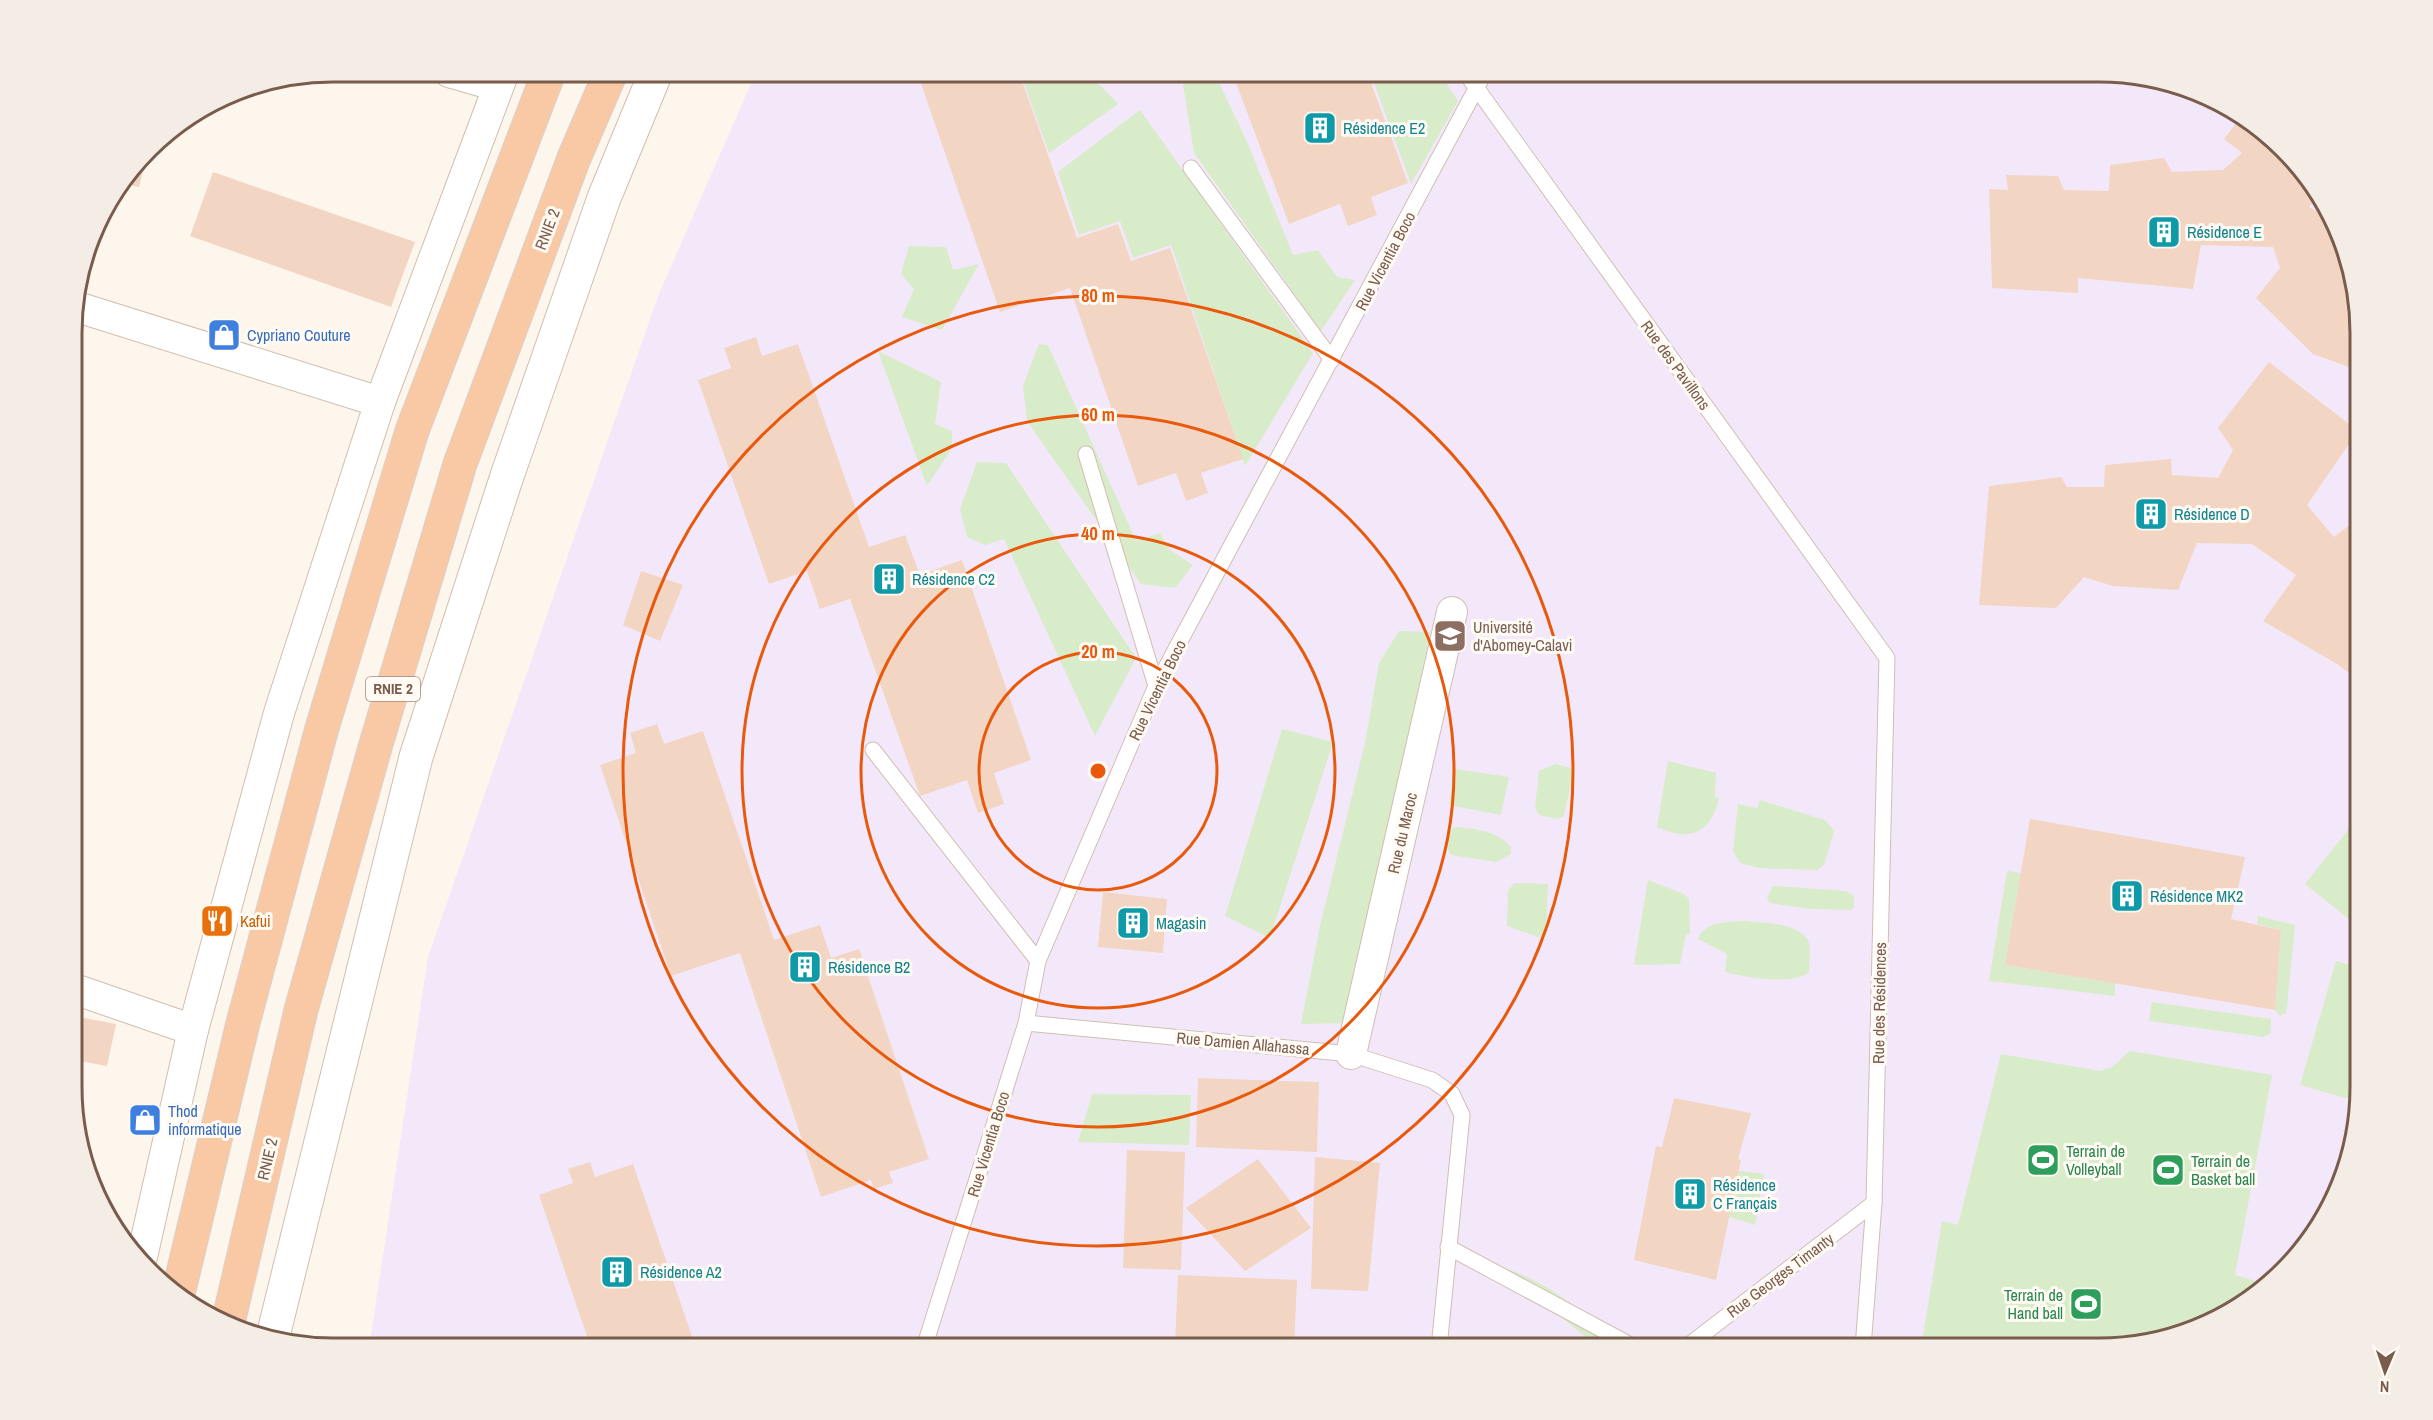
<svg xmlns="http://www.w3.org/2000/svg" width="2433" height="1420" viewBox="0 0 2433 1420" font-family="'Archivo Narrow',sans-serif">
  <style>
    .education { fill: #f3e8fa }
    .green { fill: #d8ecc9 }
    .building { fill: #f3d5c3 }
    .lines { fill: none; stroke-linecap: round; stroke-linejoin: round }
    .service-casing { stroke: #d1beb0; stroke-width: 17 }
    .minor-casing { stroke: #d1beb0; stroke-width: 32 }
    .tertiary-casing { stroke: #d1beb0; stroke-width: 35 }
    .trunk-casing { stroke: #dad1cd; stroke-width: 35 }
    .service { stroke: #fff; stroke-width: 15 }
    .minor { stroke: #fff; stroke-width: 30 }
    .tertiary { stroke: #fff; stroke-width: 33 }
    .trunk { stroke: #f9c8a4; stroke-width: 33 }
    .ring { fill: none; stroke: #e8590c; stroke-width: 3 }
    .labels { text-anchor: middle; stroke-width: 6; stroke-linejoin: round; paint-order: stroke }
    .shield { fill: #fffaf3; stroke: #a28b7f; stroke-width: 1.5 }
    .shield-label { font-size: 15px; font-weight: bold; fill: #7a5c4d }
    .culture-label { font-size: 16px; fill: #0d838f; stroke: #fffaf3; text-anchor: start }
    .street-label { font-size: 16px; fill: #7a5c4d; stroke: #fffaf3 }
    .shop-label { font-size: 16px; fill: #366cbe; stroke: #fffaf3; text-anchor: start }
    .education-label { font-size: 16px; fill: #785e54; stroke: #fffaf3; text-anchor: start }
    .food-label { font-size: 16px; fill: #c56008; stroke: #fffaf3; text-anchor: start }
    .leisure-label { font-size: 16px; fill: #27864d; stroke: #fffaf3; text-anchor: start }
    .rim { fill: none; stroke: #7a5c4d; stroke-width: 3 }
    .centre { fill: #e8590c; stroke: #fffaf3; stroke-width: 3 }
    .ring-label { font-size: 18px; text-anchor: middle; font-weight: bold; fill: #e8590c; stroke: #fffaf3; stroke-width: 6; stroke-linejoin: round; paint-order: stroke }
  </style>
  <rect width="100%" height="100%" fill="#fdf6ec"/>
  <path class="education" d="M756,72h1344l68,9 62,26 87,82 30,60 13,67v787l-34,114 -41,54 -54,42 -115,34 -1747,1 59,-391 230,-661z"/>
  <g class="green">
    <path d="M1020,72h67l31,32 -69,49z"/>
    <path d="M1181,72h33l34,72 45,111 25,-5 19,27 18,3 -34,51 -127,-178z"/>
    <path d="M1370,72h69l19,29 -47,83z"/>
    <path d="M1140,110l173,243 -68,113 -74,-221 -38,13 -13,-37 -41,14 -21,-63z"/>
    <path d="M909,246l37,1 7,23 26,-6 -37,66 -40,-13 12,-28 -13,-15z"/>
    <path d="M1039,344l9,1 88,196 24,-8 10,17 23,15 -18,23 -34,-4 -114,-163 -4,-35z"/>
    <path d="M878,351l63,31 -6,42 17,7v17l-25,38z"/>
    <path d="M977,462l29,1 130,195 -41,78 -91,-197 -19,6 -18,-8 -7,-28z"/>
    <path d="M1399,631l31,1 -78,391 -51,1 19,-98 45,-183 14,-80z"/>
    <path d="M1282,729l51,13 -63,196 -45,-22z"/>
    <path d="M1668,761l48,12 -1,24 4,1c-8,36 -30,44 -62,29z"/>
    <path d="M1556,764l18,5 -10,47 -6,3 -19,-4 -4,-7 4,-37z"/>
    <path d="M1455,769l54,8 -8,38 -52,-10z"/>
    <path d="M1760,800l65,20 9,11 -10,34 -7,5 -58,-2 -19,-5 -7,-12 5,-47 19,4z"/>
    <path d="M2360,815v113l-55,-44z"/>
    <path d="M1454,827c22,2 42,3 57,20v7l-15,8 -45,-7c-6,-11 -7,-18 3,-28z"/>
    <path d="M2007,871l14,2 -16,92 110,18v13l-126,-15z"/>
    <path d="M1648,880l36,14 5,5 1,36 -4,-1 -6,30 -46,1z"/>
    <path d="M1515,883l33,1 -2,51 -8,2 -31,-11 1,-36z"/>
    <path d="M1773,886l73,5 8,5v12l-4,2 -39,-1 -41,-6 -3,-5z"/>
    <path d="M2258,916l37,9 -8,82 -1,6 -6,3 -5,-6 6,-80 -24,-6z"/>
    <path d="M1744,921c18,2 58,1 65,22 2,9 0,20 0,29 -15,14 -65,5 -84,0l2,-18 -29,-15c7,-18 29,-17 46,-18z"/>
    <path d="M2336,961l24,7v134l-60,-17z"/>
    <path d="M2152,1002l119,17v14l-8,4 -114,-16z"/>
    <path d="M2130,1051l142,24 -37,200 24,7 1,8 -29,23 -115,34 -195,1 21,-127 16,4 43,-171 99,17 12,-4z"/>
    <path d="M1092,1094l99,1 -2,50 -111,-3z"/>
    <path d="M1739,1171l25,3 -9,51 -26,-8z"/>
    <path d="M1490,1266c35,1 107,49 124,82h-15l-54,-44z"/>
  </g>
  <g class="building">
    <path d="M917,72h102l58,166 41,-14 13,37 39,-13 73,211 -42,14 7,20 -22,8 -10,-28 -38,13 -68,-198 -70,24z"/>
    <path d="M1232,72h135l41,111 -37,14 6,18 -29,11 -8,-22 -51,20z"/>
    <path d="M2241,117l76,72 3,5 -11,13 23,12 15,30 13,67v55l-47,-17 -57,-56 24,-30 -7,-21 -72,-2 -8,44 -115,-11v15l-86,-5 -3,-99 19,1 -2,-15 52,1 6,14 45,1 1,-26 54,-7 8,14 51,-2 19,-17 -18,-14z"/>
    <path d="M147,155l-8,32 -14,-3 12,-16z"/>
    <path d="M213,172l202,70 -24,65 -201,-71z"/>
    <path d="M756,337l6,19 36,-12 71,203 36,-12 15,40 42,-15 69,200 -37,13 10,31 -26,9 -11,-33 -47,16 -70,-197 -30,10 -13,-38 -38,13 -71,-204 33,-12 -7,-20z"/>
    <path d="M2269,362l89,69 -51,74 27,32 17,-13 9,7v150l-23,-17 -74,-43 33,-46 -44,-31 -55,-1 -19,47 -65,-4 -29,-9 -28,31 -77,-3 10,-119 72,-9 6,10h37l1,-22 66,-6 1,16 46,3 15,-28 -15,-22z"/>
    <path d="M641,571l42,14 -23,56 -37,-16z"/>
    <path d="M657,724l7,20 39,-13 71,209 46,-15 11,33 28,-9 70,210 -40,13 4,11 -19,6 -3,-9 -50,17 -81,-244 -69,23 -71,-211 36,-12 -6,-20z"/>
    <path d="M2030,819l215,38 -14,62 50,11 -6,80 -270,-45z"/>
    <path d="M1103,892l64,7 -4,54 -65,-6z"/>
    <path d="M74,1016l42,8 -9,42 -33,-6z"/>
    <path d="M1198,1078l121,4 -2,70 -121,-5z"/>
    <path d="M1674,1098l77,15 -13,46 3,1 -25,120 -82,-20 22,-114 6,1z"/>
    <path d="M1127,1150l58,2 -4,118 -58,-2z"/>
    <path d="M1315,1157l65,6 -12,128 -57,-2z"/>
    <path d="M1258,1159l53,69 -66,43 -59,-63z"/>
    <path d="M590,1162l5,15 38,-13 63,184h-105l-52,-153 34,-12 -5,-14z"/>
    <path d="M1178,1275l119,5 -3,68 -119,-4z"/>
  </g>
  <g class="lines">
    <defs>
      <g id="service">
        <path d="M1465,72l422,586 -13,545 -11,145"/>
        <path d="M1191,168l141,192"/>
        <path d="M1086,454l70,232"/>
        <path d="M873,750l165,211"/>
        <path d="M1026,1023l325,31 81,26 20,14 10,21 -23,233"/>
        <path d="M1448,1247l188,101"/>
        <path d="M924,1348l102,-325 12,-62 118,-275 329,-614"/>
        <path d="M1685,1348l189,-145"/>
      </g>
      <g id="minor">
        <path d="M449,72l49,14"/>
        <path d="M74,306l306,96"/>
        <path d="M74,989l119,41"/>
        <path d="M1351,1054l101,-442"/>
        <path d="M142,1257l51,-227 86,-317 101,-311 124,-330"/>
      </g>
      <path id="tertiary" d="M272,1340l144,-583 91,-281 97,-278 52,-126"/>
      <g id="trunk">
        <path d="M179,1290l64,-267 79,-295 90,-297 137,-359"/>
        <path d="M228,1323l73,-313 75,-266 84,-280 114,-306 37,-86"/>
      </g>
    </defs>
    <use href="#service" class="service-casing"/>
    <use href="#minor" class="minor-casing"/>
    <use href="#tertiary" class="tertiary-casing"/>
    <use href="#trunk" class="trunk-casing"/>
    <use href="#service" class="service"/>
    <use href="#minor" class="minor"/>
    <use href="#tertiary" class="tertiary"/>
    <use href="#trunk" class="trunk"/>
  </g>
  <g class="ring">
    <circle cx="1098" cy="771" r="119"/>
    <circle cx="1098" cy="771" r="237"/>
    <circle cx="1098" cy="771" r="356"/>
    <circle cx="1098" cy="771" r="475"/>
  </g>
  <defs>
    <symbol id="building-square" viewBox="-11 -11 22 22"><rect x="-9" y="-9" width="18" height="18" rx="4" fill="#0f9aa8" stroke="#fffaf3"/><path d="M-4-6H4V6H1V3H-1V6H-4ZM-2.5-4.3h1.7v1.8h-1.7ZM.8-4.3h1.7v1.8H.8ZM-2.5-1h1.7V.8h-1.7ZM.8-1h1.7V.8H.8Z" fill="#fff"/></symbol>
    <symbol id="shop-square" viewBox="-11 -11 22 22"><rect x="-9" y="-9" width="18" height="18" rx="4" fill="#3f7fe0" stroke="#fffaf3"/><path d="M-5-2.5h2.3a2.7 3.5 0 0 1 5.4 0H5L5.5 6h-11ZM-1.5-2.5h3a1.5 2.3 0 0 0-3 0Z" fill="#fff"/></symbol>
    <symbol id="university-square" viewBox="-11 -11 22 22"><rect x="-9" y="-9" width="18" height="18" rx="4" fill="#8d6e63" stroke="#fffaf3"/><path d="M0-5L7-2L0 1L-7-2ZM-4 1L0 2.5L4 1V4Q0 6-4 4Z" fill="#fff"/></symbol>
    <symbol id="restaurant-square" viewBox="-11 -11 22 22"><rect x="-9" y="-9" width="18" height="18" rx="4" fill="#e8710a" stroke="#fffaf3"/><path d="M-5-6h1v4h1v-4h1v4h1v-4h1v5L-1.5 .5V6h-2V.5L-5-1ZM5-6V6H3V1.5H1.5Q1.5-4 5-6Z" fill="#fff"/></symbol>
    <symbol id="stadium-square" viewBox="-11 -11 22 22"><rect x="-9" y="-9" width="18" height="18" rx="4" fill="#2e9e5b" stroke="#fffaf3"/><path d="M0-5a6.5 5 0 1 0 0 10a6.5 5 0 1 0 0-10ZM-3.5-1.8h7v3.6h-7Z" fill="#fff"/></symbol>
  </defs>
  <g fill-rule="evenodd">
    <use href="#building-square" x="1301" y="109" width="38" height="38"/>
    <use href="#building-square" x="2145" y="213" width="38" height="38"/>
    <use href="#shop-square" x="205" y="316" width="38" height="38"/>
    <use href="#building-square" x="2132" y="495" width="38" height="38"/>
    <use href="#building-square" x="870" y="560" width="38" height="38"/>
    <use href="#university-square" x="1431" y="617" width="38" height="38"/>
    <use href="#building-square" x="2108" y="877" width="38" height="38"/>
    <use href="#restaurant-square" x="198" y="902" width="38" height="38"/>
    <use href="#building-square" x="1114" y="904" width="38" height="38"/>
    <use href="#building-square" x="786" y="948" width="38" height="38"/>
    <use href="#shop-square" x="126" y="1101" width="38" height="38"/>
    <use href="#stadium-square" x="2024" y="1141" width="38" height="38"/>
    <use href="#stadium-square" x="2149" y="1151" width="38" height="38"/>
    <use href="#building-square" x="1671" y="1175" width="38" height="38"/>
    <use href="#building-square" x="598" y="1253" width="38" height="38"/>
    <use href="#stadium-square" x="2067" y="1285" width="38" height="38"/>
  </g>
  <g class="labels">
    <rect class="shield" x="366" y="677" width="54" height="24" rx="4.5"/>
    <g class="shield-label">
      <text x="393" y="694">RNIE 2</text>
    </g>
    <g class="culture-label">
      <text x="1343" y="134">Résidence E2</text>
      <text x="2187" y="238">Résidence E</text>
      <text x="2174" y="520">Résidence D</text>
      <text x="912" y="585">Résidence C2</text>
      <text x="2150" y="902">Résidence MK2</text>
      <text x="1156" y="929">Magasin</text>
      <text x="828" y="973">Résidence B2</text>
      <text x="1713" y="1191">Résidence<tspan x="1713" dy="18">C Français</tspan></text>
      <text x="640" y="1278">Résidence A2</text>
    </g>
    <g class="street-label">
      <text transform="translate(547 229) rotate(-69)" y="6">RNIE 2</text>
      <text transform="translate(1385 261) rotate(-62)" y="6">Rue Vicentia Boco</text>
      <text transform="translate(1676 365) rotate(54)" y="6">Rue des Pavillons</text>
      <text transform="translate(1157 690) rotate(-64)" y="6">Rue Vicentia Boco</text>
      <text transform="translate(1402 833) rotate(-77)" y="6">Rue du Maroc</text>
      <text transform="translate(1879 1003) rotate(-89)" y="6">Rue des Résidences</text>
      <text transform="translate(1243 1043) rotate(5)" y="6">Rue Damien Allahassa</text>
      <text transform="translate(988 1144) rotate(-73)" y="6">Rue Vicentia Boco</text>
      <text transform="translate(267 1159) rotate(-77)" y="6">RNIE 2</text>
      <text transform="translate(1780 1275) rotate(-37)" y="6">Rue Georges Timanty</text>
    </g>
    <g class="shop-label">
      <text x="247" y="341">Cypriano Couture</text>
      <text x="168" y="1117">Thod<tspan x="168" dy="18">informatique</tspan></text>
    </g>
    <g class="education-label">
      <text x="1473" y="633">Université<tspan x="1473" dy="18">d'Abomey-Calavi</tspan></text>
    </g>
    <g class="food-label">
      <text x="240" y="927">Kafui</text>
    </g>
    <g class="leisure-label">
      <text x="2066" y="1157">Terrain de<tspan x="2066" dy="18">Volleyball</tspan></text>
      <text x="2191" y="1167">Terrain de<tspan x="2191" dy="18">Basket ball</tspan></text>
      <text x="2063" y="1301" text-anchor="end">Terrain de<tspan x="2063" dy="18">Hand ball</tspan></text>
    </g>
  </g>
  <path d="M0 0H2433V1420H0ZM333 82H2099A251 251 0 0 1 2350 333V1087A251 251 0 0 1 2099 1338H333A251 251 0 0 1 82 1087V333A251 251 0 0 1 333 82Z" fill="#f4ede6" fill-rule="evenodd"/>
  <path class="rim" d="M333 82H2099A251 251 0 0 1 2350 333V1087A251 251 0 0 1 2099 1338H333A251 251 0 0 1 82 1087V333A251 251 0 0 1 333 82Z"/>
  <circle cx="1098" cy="771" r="9" class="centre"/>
  <g class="ring-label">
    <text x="1098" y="302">80 m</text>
    <text x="1098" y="421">60 m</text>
    <text x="1098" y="540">40 m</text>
    <text x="1098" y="658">20 m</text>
  </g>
  <g transform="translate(2385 1372) rotate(182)" stroke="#fffaf3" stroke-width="4.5" paint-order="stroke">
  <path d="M0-4.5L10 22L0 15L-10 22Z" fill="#7a5c4d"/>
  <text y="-9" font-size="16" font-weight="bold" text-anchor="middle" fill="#7a5c4d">N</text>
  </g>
</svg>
